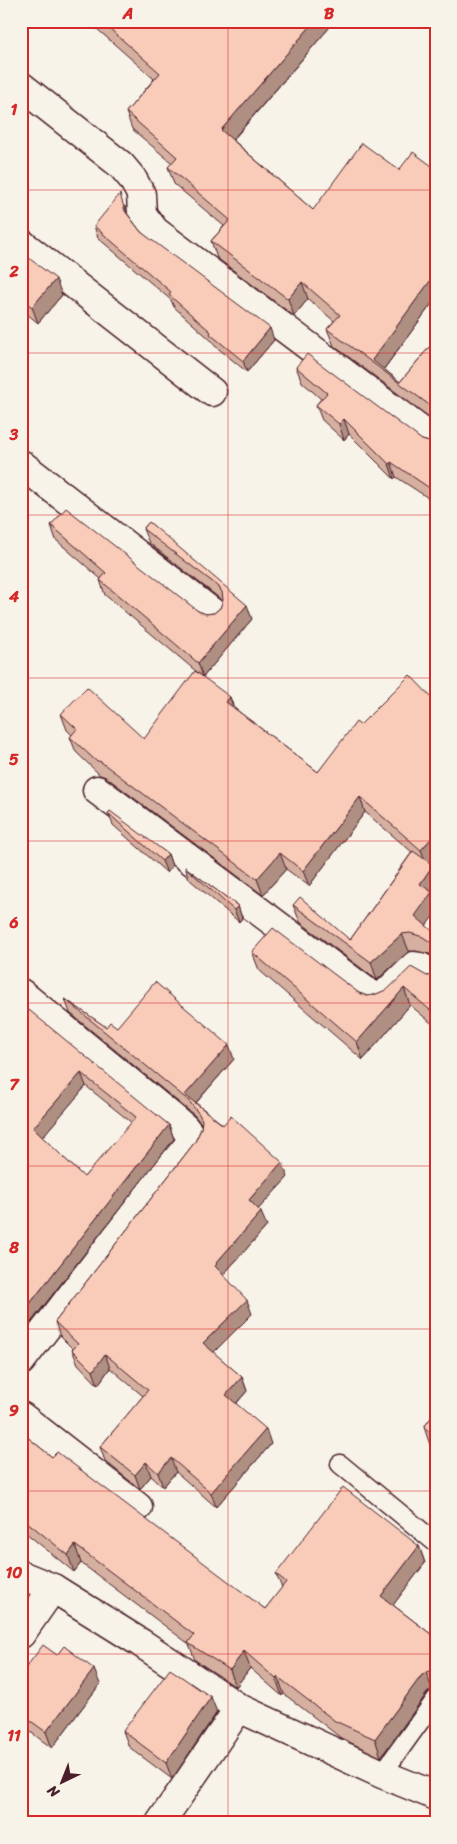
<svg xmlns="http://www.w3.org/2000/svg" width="457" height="1844" viewBox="0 0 457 1844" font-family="Sriracha,sans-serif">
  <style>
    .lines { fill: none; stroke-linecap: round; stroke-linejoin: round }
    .service-casing { stroke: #4a1f2b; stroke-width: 21 }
    .minor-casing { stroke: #4a1f2b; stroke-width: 31 }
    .tertiary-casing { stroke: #4a1f2b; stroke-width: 31 }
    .service { stroke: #f7f3e8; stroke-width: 18 }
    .minor { stroke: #f7f3e8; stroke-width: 28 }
    .tertiary { stroke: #f7f3e8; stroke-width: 28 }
    .wall { fill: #d5af9f; stroke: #4a1f2b; fill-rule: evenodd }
    .shaded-wall { fill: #ae8f82; stroke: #4a1f2b }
    .building { fill: #f8ccb9; stroke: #4a1f2b; fill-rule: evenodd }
    .grid { fill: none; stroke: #d62828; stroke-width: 1; stroke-opacity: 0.55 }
    .neatline { fill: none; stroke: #d62828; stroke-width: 2 }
    .grid-label { font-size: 16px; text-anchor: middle; font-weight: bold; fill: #d62828 }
  </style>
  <rect width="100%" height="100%" fill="#f7f3e8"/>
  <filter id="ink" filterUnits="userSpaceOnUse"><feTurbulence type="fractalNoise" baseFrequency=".02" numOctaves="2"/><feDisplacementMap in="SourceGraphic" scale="10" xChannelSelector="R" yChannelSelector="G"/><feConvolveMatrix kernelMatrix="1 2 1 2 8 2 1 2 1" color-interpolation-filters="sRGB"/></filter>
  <g filter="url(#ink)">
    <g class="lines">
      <defs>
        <g id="service">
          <path d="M340,1464l96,79"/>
          <path d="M382,1774l54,-75"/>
        </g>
        <g id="minor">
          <path d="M21,86l100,79 11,13 9,16 1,20 13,17 281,211"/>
          <path d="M21,243l191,149"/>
          <path d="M21,464l192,149"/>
          <path d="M97,790l278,208 9,-3 30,-29 7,1 15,11"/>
          <path d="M21,993l163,134 8,10 -4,9 -24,29 -143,186"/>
          <path d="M21,1416l117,91"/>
          <path d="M21,1634l32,-46"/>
          <path d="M160,1823l79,-115"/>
        </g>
        <path id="tertiary" d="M21,1575l32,13 88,55 98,65 143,66 54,22"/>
      </defs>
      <use href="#service" class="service-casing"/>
      <use href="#minor" class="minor-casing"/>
      <use href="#tertiary" class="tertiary-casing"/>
      <use href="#service" class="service"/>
      <use href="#minor" class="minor"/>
      <use href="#tertiary" class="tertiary"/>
    </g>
    <g class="wall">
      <path d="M88,21h247l-102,119 80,70 123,88 -52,71 16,13 36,-43v83l-102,-76 -7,-17 7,-8 -26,-22 -14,17 -77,-58 -6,-17 13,-15 -50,-42 -6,-17 4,-4 -40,-34 -6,-17 28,-33z"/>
      <path d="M125,206l2,7 14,19 133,108 -27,32 -33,-27 -1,-3 -39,-35 -3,-7 -73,-62 -4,-12z"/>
      <path d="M21,252l41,43 -24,28 -17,-14z"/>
      <path d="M296,367l126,73 7,2 7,-1v62l-40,-26 -2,2 -45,-45 -5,6 -22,-20 -6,-15 5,-6 -19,-17z"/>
      <path d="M149,522l103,97 -49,58 -98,-82 -5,-15 1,-1 -45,-39 -5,-15 147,86 8,3 8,-1 6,-5 3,-7 -74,-58 -6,-14z"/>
      <path d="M230,697l4,11 84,64 42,-47 76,-23v153l-7,7 3,31 -6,33 10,8v24l-6,-4 -14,-3h-7l-32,29 -77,-58 -7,-17 57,35 62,-88 -47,-40 -56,74 -23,-17 -23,26 -157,-118 -6,-2 -24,-23 -6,-15 2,-2 -5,-5 -6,-16 83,25z"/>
      <path d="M108,813l60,41 4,12 -5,7 -54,-48z"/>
      <path d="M185,867l53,39 4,12 -3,4 -50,-43z"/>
      <path d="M252,952l115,44 7,-1 53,-19 9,-1v52l-26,-22 -47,55 -104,-90z"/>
      <path d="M65,999l41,28h11l117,32 -38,44 92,74 -30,32 9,17 -44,49 29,39 -39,38 29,25 5,14 -11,13 35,40 -55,63 -40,-35 -13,15 -12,-11 -11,13 -35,-28 -5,-14 43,-51 -33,-28 -12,17 -20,-21 -6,-14 1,-1 -13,-13 -5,-14 140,-180 6,-13 1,-5 -8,-9 -124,-102z"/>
      <path d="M21,1022l148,103 5,14 -153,196zM86,1086l46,37 -48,54 -42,-40z"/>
      <path d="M436,1411v38l-6,-4 -6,-18z"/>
      <path d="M21,1432l31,25 213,152 17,-21 -6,-14 143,-28 6,17 -32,42 43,33v51h-4l-5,4 -46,64 -40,-19 -57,-44 -2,2 -32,-28 -14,19 -41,-27 -6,-16 -108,-81 -7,9 -53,-43z"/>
      <path d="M57,1655l43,29 -48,64 -31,-23v-51z"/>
      <path d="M217,1712l-45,67 -43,-32 -6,-16z"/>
    </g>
    <g class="shaded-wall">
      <path d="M315,21h20l-108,125 -6,-16z"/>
      <path d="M436,273v25l-53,72 -11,-10z"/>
      <path d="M56,279l6,16 -24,28 -6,-16z"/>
      <path d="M302,282l6,17 -14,17 -6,-17z"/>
      <path d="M270,328l4,12 -27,32 -4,-11z"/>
      <path d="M344,419l5,15 -5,6 -5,-16z"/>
      <path d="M391,462l5,15 -2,2 -5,-15z"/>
      <path d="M247,605l5,14 -49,58 -5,-14z"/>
      <path d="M230,697l5,16 -9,-11z"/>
      <path d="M360,797l5,15 -56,74 -6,-15z"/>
      <path d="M436,833v22l-9,10 -6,-15z"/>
      <path d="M280,853l6,16 -23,26 -6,-16z"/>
      <path d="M168,854l4,12 -5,7 -5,-12z"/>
      <path d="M433,865l3,7v16l-4,5 4,10v9l-15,21 -6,-17 5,-32z"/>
      <path d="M238,906l4,12 -3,4 -5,-12z"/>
      <path d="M402,934l7,17 -32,29 -6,-18z"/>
      <path d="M404,988l6,17 -47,55 -6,-18z"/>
      <path d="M229,1045l5,14 -41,47 -8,-11z"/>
      <path d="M81,1073l5,13 -48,56 -5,-14z"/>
      <path d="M169,1125l5,14 -153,196v-20z"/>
      <path d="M282,1162l6,15 -34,37 -5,-14z"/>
      <path d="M261,1212l6,14 -45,50 -7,-10 1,-3z"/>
      <path d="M247,1300l5,14 -44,44 -5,-15z"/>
      <path d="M105,1354l5,14 -12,17 -5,-14z"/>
      <path d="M242,1377l5,14 -16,18 -5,-14z"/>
      <path d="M266,1429l5,15 -55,63 -5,-14z"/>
      <path d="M171,1458l5,14 -13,15 -5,-14z"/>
      <path d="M146,1462l5,14 -11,13 -5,-14z"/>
      <path d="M75,1545l6,18 -7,9 -6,-17z"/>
      <path d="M419,1546l6,17 -38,50 -6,-17z"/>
      <path d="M244,1651l6,17 -14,19 -6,-17z"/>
      <path d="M436,1665v19l-5,-13z"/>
      <path d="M94,1669l6,15 -48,64 -6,-16z"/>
      <path d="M426,1672l6,17 -5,4 -46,64 -6,-18 46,-63z"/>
      <path d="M278,1677l6,17 -2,2 -6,-17z"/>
      <path d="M211,1697l6,15 -45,67 -6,-16z"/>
    </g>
    <g class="building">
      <path d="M101,21h214l-94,109 92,80 49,-67 37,27 14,-18 23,17v10l-1,1 1,1v92l-64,87 28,22 36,-43v71l-109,-81 13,-14 -38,-33 -14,17 -77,-58 19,-21 -62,-53 9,-10 -51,-45 34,-39z"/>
      <path d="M120,194l5,17 16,21 129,96 -27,33 -33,-27 1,-2 -42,-37 2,-3 -77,-66z"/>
      <path d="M21,252l35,27 -24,28 -11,-9z"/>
      <path d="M307,354l115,86 7,2 7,-1v47l-2,3 -43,-29 -2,2 -45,-45 -5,5 -23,-19 11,-12 -31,-26z"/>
      <path d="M66,508l132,103 8,3 8,-1 6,-5 3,-8 -1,-8 -4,-6 -75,-57 6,-7 98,83 -49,58 -98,-83 6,-7 -55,-48z"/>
      <path d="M195,671l35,26 -4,5 92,70 38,-50 4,3 50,-50 26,27v99l-5,3 5,4v25l-15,17 -61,-53 -57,74 -23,-18 -23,26 -156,-117 -6,-2 -25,-23 7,-8 -16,-15 26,-27 57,52z"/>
      <path d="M110,811l58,43 -6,7 -54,-48z"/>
      <path d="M413,851l20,14 -13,19 12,8 -17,24 21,18v12l-13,-9 -13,-4 -8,1 -31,28 -78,-57 7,-8 50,43z"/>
      <path d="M185,867l53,39 -4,4z"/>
      <path d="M273,928l86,65 8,3 7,-1 14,-6 23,-22 16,9 9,-1v40l-32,-27 -47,54 -105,-90z"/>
      <path d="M155,982l74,63 -44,50 38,30 8,-9 51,46 -33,38 12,12 -45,51 1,1 -2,2 32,34 -44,43 39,34 -16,18 40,34 -55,64 -40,-35 -13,15 -12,-11 -11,13 -35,-28 48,-57 -43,-36 -12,17 -21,-21 6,-6 -23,-22 140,-180 6,-13 1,-9 -3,-6 -10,-13 -124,-102 41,28 4,-5 7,5z"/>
      <path d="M29,1010l140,115 -148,190v-293zM81,1073l55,44 -52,60 -51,-49z"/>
      <path d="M436,1411v26l-12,-10z"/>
      <path d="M21,1432l31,25 5,-5 208,157 21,-27 -10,-8 67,-87 76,59 -38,50 55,42v27l-5,6 -5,1 -5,4 -46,63 -40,-18 -57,-44 -2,2 -32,-28 -14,19 -42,-27 6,-8 -119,-90 -7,10 -47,-38z"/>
      <path d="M43,1645l14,10 7,-9 30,23 -48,63 -25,-18v-40z"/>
      <path d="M170,1669l41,28 -45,66 -43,-32z"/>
    </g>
  </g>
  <path class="grid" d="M228,21v1802M21,190h415M21,353h415M21,515h415M21,678h415M21,841h415M21,1003h415M21,1166h415M21,1329h415M21,1491h415M21,1654h415"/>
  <rect width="457" height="1844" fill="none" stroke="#f7f3e8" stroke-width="55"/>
  <g transform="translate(62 1782) rotate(223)" stroke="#f7f3e8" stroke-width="4" paint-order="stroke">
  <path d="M0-4L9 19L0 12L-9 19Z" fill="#4a1f2b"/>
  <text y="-8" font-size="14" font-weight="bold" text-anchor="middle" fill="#4a1f2b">N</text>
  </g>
  <rect x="28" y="28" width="402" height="1788" class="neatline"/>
  <g class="grid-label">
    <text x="128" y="19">A</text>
    <text x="329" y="19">B</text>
    <text x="14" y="115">1</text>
    <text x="14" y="277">2</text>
    <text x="14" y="440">3</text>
    <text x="14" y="602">4</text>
    <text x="14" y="765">5</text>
    <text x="14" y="928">6</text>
    <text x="14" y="1090">7</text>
    <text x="14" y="1253">8</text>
    <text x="14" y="1416">9</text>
    <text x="14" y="1578">10</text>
    <text x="14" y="1741">11</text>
  </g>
</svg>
